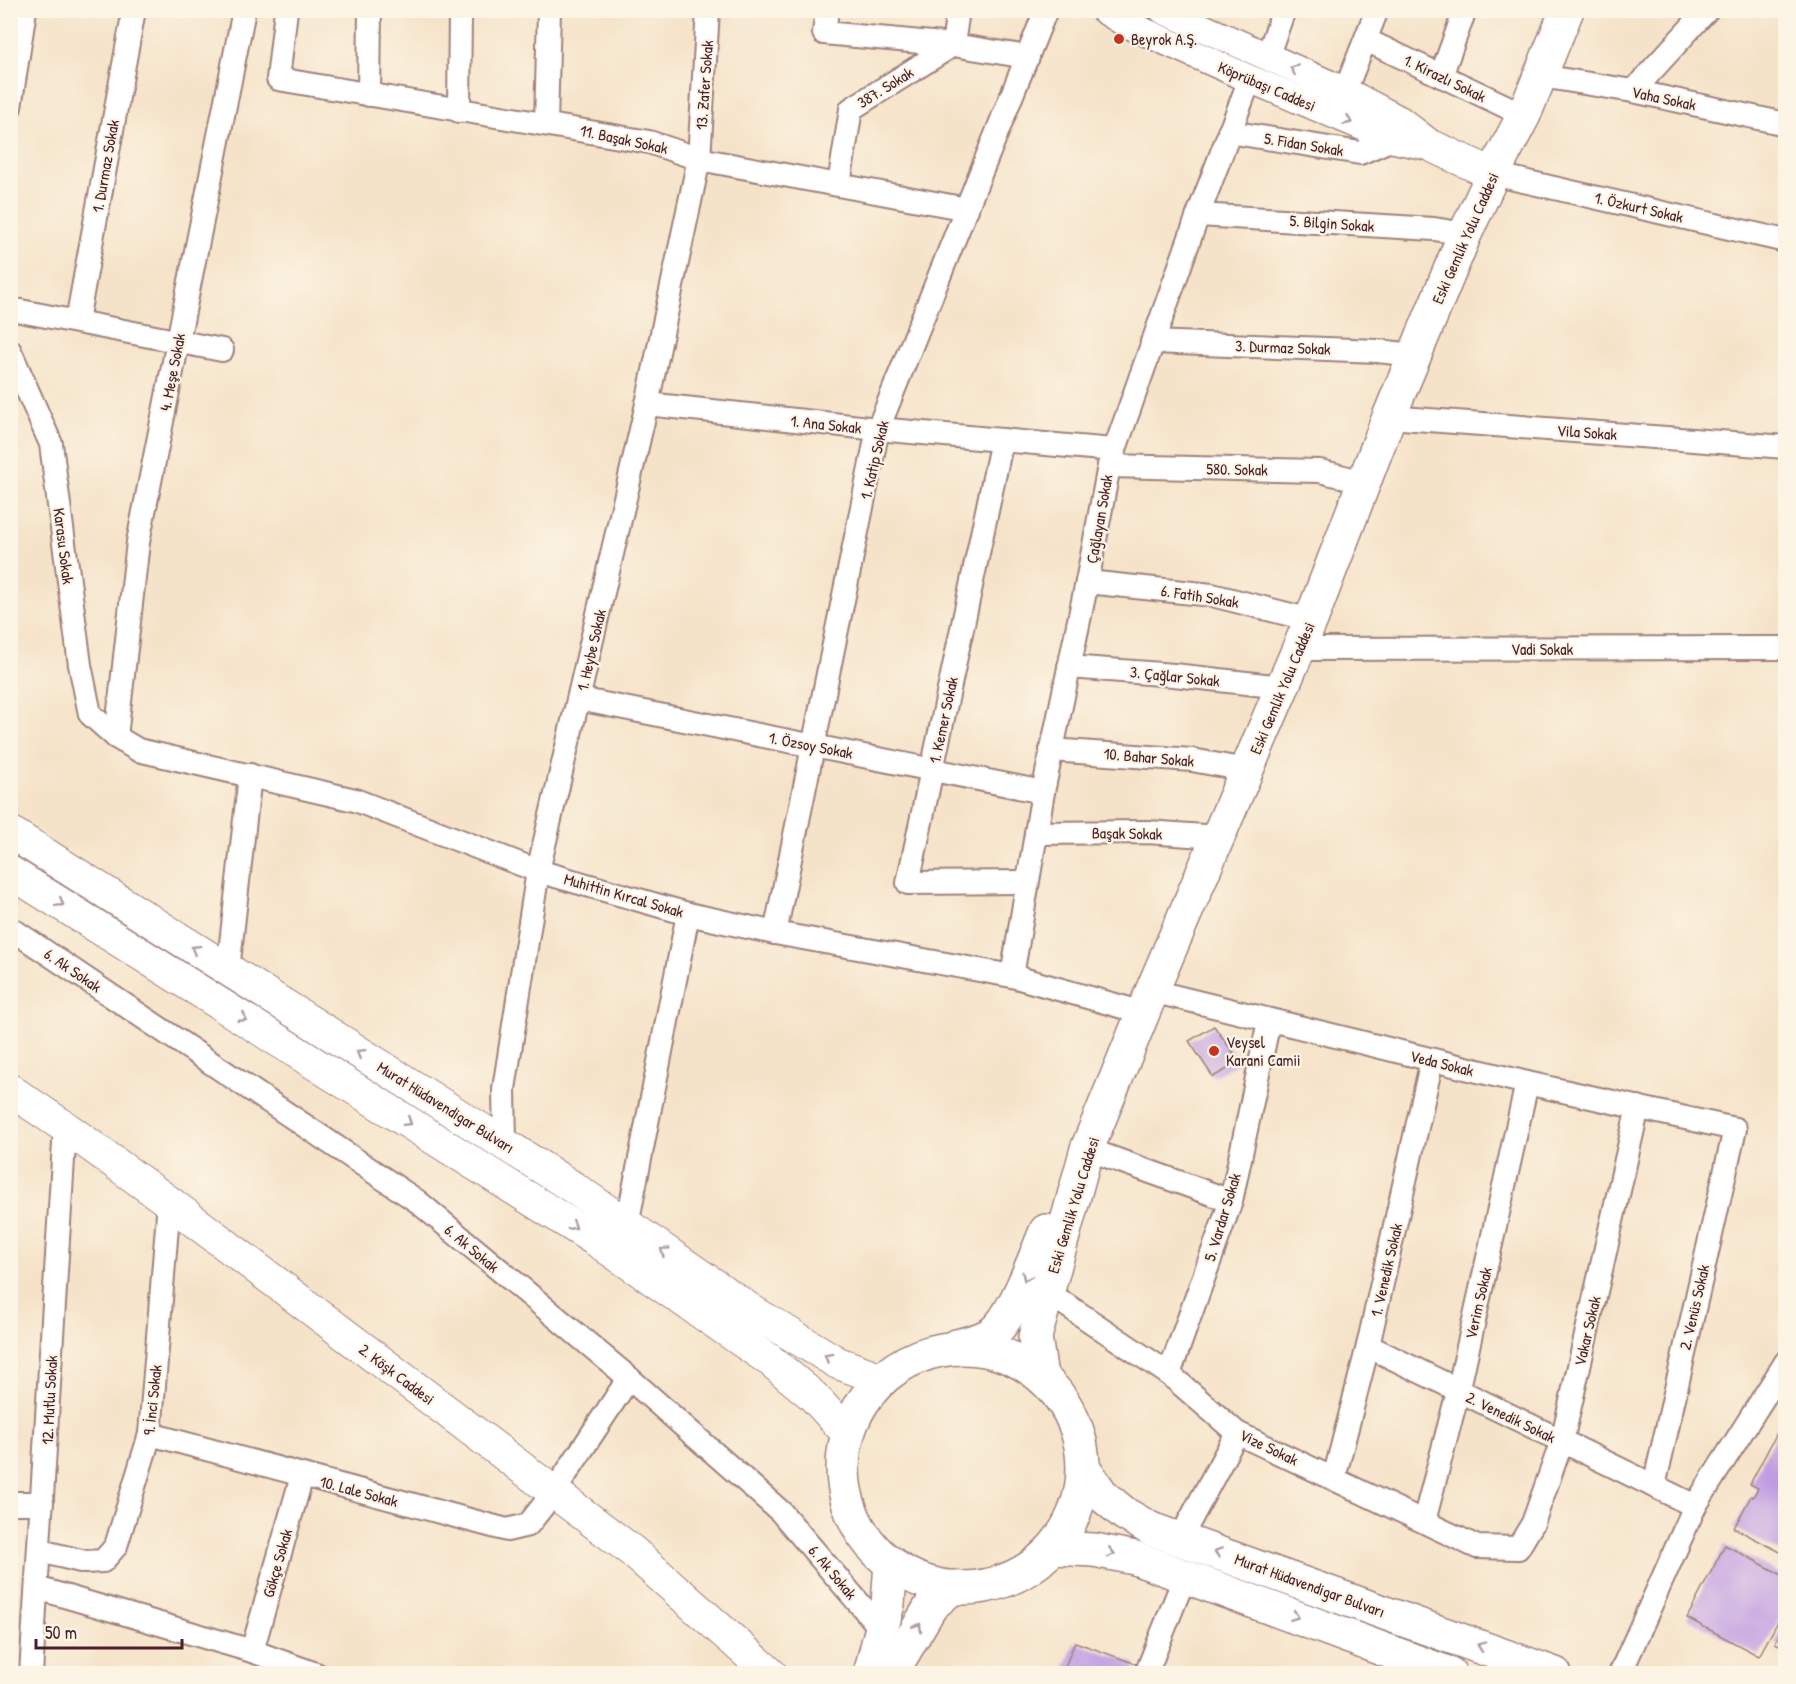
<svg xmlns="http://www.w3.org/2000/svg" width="1796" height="1684" viewBox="0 0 1796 1684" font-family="'Patrick Hand',sans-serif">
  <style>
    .building { fill: #bf9be2 }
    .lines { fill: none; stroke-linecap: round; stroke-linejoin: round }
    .minor-casing { stroke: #a0817a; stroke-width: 26 }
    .tertiary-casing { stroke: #a0817a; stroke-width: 30 }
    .secondary-casing { stroke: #a0817a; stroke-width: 34 }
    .primary-casing { stroke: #a0817a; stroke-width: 36 }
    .minor { stroke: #fff; stroke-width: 22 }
    .tertiary { stroke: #fff; stroke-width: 27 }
    .secondary { stroke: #fff; stroke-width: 32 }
    .primary { stroke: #fff; stroke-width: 33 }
    .oneway { stroke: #ae9aa0 }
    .poi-dot { fill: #c8321e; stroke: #fcf5e5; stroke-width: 2 }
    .labels { text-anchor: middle; stroke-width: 4.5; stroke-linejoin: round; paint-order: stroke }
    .poi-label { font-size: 16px; fill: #4a1f2b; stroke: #fcf5e5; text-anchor: start }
    .street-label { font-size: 16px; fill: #4a1f2b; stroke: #fcf5e5 }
  </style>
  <rect width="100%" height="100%" fill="#fcf5e5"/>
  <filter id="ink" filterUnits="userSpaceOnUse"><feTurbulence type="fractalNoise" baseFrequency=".0167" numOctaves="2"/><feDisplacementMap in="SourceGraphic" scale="12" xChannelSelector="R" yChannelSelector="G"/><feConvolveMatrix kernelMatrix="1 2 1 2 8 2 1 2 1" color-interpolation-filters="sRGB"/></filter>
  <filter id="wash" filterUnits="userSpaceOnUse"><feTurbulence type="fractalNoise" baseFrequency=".008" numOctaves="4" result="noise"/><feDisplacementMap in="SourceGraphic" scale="24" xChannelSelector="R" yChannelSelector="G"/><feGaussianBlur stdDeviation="1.35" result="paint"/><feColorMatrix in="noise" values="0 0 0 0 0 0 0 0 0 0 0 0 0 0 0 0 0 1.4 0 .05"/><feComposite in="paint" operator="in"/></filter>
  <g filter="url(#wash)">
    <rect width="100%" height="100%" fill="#f5e3c9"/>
    <g id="blocks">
      <g class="building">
        <path d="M1214,1026l26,36 -27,15 -24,-36z"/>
        <path d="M1786,1416v139l-52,-27 17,-32 2,1 5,-9 -8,-4z"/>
        <path d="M1725,1545l61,32v30l-27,49 -72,-38z"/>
        <path d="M1786,1623v25l-11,-5z"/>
        <path d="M1075,1642l61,22 -4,10h-70z"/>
      </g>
    </g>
  </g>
  <g filter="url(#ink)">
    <use href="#blocks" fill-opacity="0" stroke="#a0817a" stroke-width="1.5"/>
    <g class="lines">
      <defs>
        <g id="minor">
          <path d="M286,10l-8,69 371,63 50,17 268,50"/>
          <path d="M827,10l-3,23 129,12 5,-35"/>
          <path d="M1366,40l158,75"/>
          <path d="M1267,57l17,-47"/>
          <path d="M1441,76l24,-66"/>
          <path d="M1541,76l92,15 153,33"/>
          <path d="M1345,91l32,-81"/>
          <path d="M1633,91l74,-81"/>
          <path d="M369,95l1,-85"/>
          <path d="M10,107l15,-97"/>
          <path d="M459,111l1,-101"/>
          <path d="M546,124l3,-114"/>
          <path d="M1229,132l131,21 32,-14 4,-10"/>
          <path d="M1493,174l293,67"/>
          <path d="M839,184l12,-75 102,-64 75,12"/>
          <path d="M1198,215l236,14 31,5"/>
          <path d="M10,309l212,41"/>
          <path d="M77,321l57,-311"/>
          <path d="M1152,342l226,9 36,4"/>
          <path d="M10,351l41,93 29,221 10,49 26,23 22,13 217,50 183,71 150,43 87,19 237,43 132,37"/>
          <path d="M647,404l231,25 235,21"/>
          <path d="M1389,417l397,30"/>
          <path d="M1002,440l-94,443 119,-1"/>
          <path d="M1109,466l211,5 44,11"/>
          <path d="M1087,582l125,13 99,25"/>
          <path d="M1298,649l488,-1"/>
          <path d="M1069,667l105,8 108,12"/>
          <path d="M579,699l464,93"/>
          <path d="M116,737l22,-195 106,-532"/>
          <path d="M1051,750l141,10 54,10"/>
          <path d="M1036,833l111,-1 71,5"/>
          <path d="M10,928l407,273 212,177 152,134 101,118"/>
          <path d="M775,933l103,-504 168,-419"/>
          <path d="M228,970l22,-195"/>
          <path d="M1012,976l31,-184 44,-210 22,-116 89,-251 52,-136"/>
          <path d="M1152,991l375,92 208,46 -81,357"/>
          <path d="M505,1145l-1,-56 34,-218 109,-467 52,-245 9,-149"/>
          <path d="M1087,1149l144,52"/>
          <path d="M627,1225l61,-311"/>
          <path d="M1047,1292l122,82 68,59 240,114 41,1 15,-25 29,-82 76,-334"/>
          <path d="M1368,1346l327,160"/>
          <path d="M1169,1374l62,-173 38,-180"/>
          <path d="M150,1434l357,96 21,-5 26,-33 75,-114"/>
          <path d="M1334,1478l34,-132 64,-286"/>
          <path d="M10,1503h32"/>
          <path d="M1424,1521l34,-129 69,-309"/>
          <path d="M1180,1539l57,-106"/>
          <path d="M40,1551l45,11 18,-1 13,-15 34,-112 19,-232"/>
          <path d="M37,1588l215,63 64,23"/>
          <path d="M252,1651l50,-175"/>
          <path d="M31,1674l34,-547"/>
          <path d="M1146,1674l39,-98"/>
          <path d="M1620,1674l75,-168 91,-144"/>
        </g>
        <g id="tertiary">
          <path d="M1104,10l23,14 123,55 142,60 44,9"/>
          <path d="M1163,10l182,81 55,29 31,24"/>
        </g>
        <g id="secondary">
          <path d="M1436,148l57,26"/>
          <path d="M10,832l564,356 178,123 86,52 44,16"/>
          <path d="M10,872l587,369 174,120 42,35 35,38"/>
          <path d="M10,1090l55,37 104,75 463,349 139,123"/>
        </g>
        <g id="primary">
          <path d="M956,1346c13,-3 29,-6 39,-15 20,-18 40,-74 51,-100"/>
          <circle cx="963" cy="1468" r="120"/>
          <path d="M1041,1376l-6,-39 52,-188 65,-158 159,-371 78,-203 76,-183 28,-60 31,-59 43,-105"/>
          <path d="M1084,1468l19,28 22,18 26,15 404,145"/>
          <path d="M1053,1548l41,2 41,8 315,116"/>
          <path d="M870,1674l18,-70 3,-41"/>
          <path d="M891,1674l40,-68 22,-19"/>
        </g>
      </defs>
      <use href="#minor" class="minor-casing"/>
      <use href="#tertiary" class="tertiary-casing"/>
      <use href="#secondary" class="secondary-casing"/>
      <use href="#primary" class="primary-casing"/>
      <use href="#minor" class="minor"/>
      <use href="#tertiary" class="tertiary"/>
      <use href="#secondary" class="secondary"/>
      <use href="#primary" class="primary"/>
    </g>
    <defs><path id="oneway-chevron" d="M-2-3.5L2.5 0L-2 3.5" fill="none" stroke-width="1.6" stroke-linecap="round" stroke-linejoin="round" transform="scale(1.5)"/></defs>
    <g class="oneway">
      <use href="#oneway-chevron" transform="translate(1294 69) rotate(-157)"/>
      <use href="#oneway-chevron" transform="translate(1348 121) rotate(23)"/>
      <use href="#oneway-chevron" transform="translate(60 903) rotate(32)"/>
      <use href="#oneway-chevron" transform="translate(195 949) rotate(-148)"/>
      <use href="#oneway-chevron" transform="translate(243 1018) rotate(32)"/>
      <use href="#oneway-chevron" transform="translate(360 1053) rotate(-148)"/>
      <use href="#oneway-chevron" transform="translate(408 1122) rotate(32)"/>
      <use href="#oneway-chevron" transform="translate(573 1226) rotate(32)"/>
      <use href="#oneway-chevron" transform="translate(664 1251) rotate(-145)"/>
      <use href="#oneway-chevron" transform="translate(1026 1277) rotate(115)"/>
      <use href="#oneway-chevron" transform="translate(828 1357) rotate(-149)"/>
      <use href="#oneway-chevron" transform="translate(1218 1552) rotate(-161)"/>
      <use href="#oneway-chevron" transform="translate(1111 1553) rotate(11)"/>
      <use href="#oneway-chevron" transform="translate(1295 1616) rotate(20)"/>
      <use href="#oneway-chevron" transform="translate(918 1627) rotate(-59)"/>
      <use href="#oneway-chevron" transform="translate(1481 1646) rotate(-160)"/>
    </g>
  </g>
  <g class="poi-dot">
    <circle cx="1119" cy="39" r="6"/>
    <circle cx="1214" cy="1051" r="6"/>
  </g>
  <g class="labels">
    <g class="poi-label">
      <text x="1131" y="45">Beyrok A.Ş.</text>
      <text x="1226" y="1048">Veysel<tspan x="1226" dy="18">Karani Camii</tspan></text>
    </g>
    <g class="street-label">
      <text transform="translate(1445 78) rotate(26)" y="6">1. Kirazlı Sokak</text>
      <text transform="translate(704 85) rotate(-86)" y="6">13. Zafer Sokak</text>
      <text transform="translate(1267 86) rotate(23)" y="6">Köprübaşı Caddesi</text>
      <text transform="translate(885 87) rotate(-32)" y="6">387. Sokak</text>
      <text transform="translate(1664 98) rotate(12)" y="6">Vaha Sokak</text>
      <text transform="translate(624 139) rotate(12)" y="6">11. Başak Sokak</text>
      <text transform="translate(1304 144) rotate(9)" y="6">5. Fidan Sokak</text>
      <text transform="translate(105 166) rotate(-80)" y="6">1. Durmaz Sokak</text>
      <text transform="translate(1639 207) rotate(13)" y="6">1. Özkurt Sokak</text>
      <text transform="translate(1332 223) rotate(4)" y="6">5. Bilgin Sokak</text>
      <text transform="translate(1465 238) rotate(-66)" y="6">Eski Gemlik Yolu Caddesi</text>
      <text transform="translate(1283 347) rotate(2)" y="6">3. Durmaz Sokak</text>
      <text transform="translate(172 372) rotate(-79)" y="6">4. Meşe Sokak</text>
      <text transform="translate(826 424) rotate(6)" y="6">1. Ana Sokak</text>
      <text transform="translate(1587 432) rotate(4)" y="6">Vila Sokak</text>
      <text transform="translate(874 460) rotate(-77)" y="6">1. Katip Sokak</text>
      <text transform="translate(1237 469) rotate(1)" y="6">580. Sokak</text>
      <text transform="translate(1099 519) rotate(-80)" y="6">Çağlayan Sokak</text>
      <text transform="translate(64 546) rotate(83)" y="6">Karasu Sokak</text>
      <text transform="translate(1200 596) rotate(9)" y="6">6. Fatih Sokak</text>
      <text x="1542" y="655">Vadi Sokak</text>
      <text transform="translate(591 650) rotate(-77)" y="6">1. Heybe Sokak</text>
      <text transform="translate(1175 676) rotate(6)" y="6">3. Çağlar Sokak</text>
      <text transform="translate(1282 688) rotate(-67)" y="6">Eski Gemlik Yolu Caddesi</text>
      <text transform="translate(943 720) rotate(-78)" y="6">1. Kemer Sokak</text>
      <text transform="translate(811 745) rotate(11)" y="6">1. Özsoy Sokak</text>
      <text transform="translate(1149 757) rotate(5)" y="6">10. Bahar Sokak</text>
      <text transform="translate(1127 833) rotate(1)" y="6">Başak Sokak</text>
      <text transform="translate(624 895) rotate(16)" y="6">Muhittin Kırcal Sokak</text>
      <text transform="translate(73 970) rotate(34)" y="6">6. Ak Sokak</text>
      <text transform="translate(1442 1063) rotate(14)" y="6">Veda Sokak</text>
      <text transform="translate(446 1107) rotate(32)" y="6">Murat Hüdavendigar Bulvarı</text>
      <text transform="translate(1073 1205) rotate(-73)" y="6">Eski Gemlik Yolu Caddesi</text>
      <text transform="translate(1222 1217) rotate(-73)" y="6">5. Vardar Sokak</text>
      <text transform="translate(472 1248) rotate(40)" y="6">6. Ak Sokak</text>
      <text transform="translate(1386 1270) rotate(-77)" y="6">1. Venedik Sokak</text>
      <text transform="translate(1478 1303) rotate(-77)" y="6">Verim Sokak</text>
      <text transform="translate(1694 1307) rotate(-77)" y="6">2. Venüs Sokak</text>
      <text transform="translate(1587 1331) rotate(-77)" y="6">Vakar Sokak</text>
      <text transform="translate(397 1374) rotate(37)" y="6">2. Köşk Caddesi</text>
      <text transform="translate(49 1400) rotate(-87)" y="6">12. Mutlu Sokak</text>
      <text transform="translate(152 1400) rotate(-84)" y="6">9. İnci Sokak</text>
      <text transform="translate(1511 1417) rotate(26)" y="6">2. Venedik Sokak</text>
      <text transform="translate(1269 1447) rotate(26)" y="6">Vize Sokak</text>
      <text transform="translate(359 1491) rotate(15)" y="6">10. Lale Sokak</text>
      <text transform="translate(277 1563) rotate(-74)" y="6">Gökçe Sokak</text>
      <text transform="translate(833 1572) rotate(50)" y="6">6. Ak Sokak</text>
      <text transform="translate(1310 1585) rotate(20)" y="6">Murat Hüdavendigar Bulvarı</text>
    </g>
  </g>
  <rect width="1796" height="1684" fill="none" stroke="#fcf5e5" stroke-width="36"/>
  <path d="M36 1639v9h146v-9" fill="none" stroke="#4a1f2b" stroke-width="3"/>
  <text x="45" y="1639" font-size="18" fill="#4a1f2b" stroke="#fcf5e5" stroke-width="4.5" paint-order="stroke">50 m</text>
</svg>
